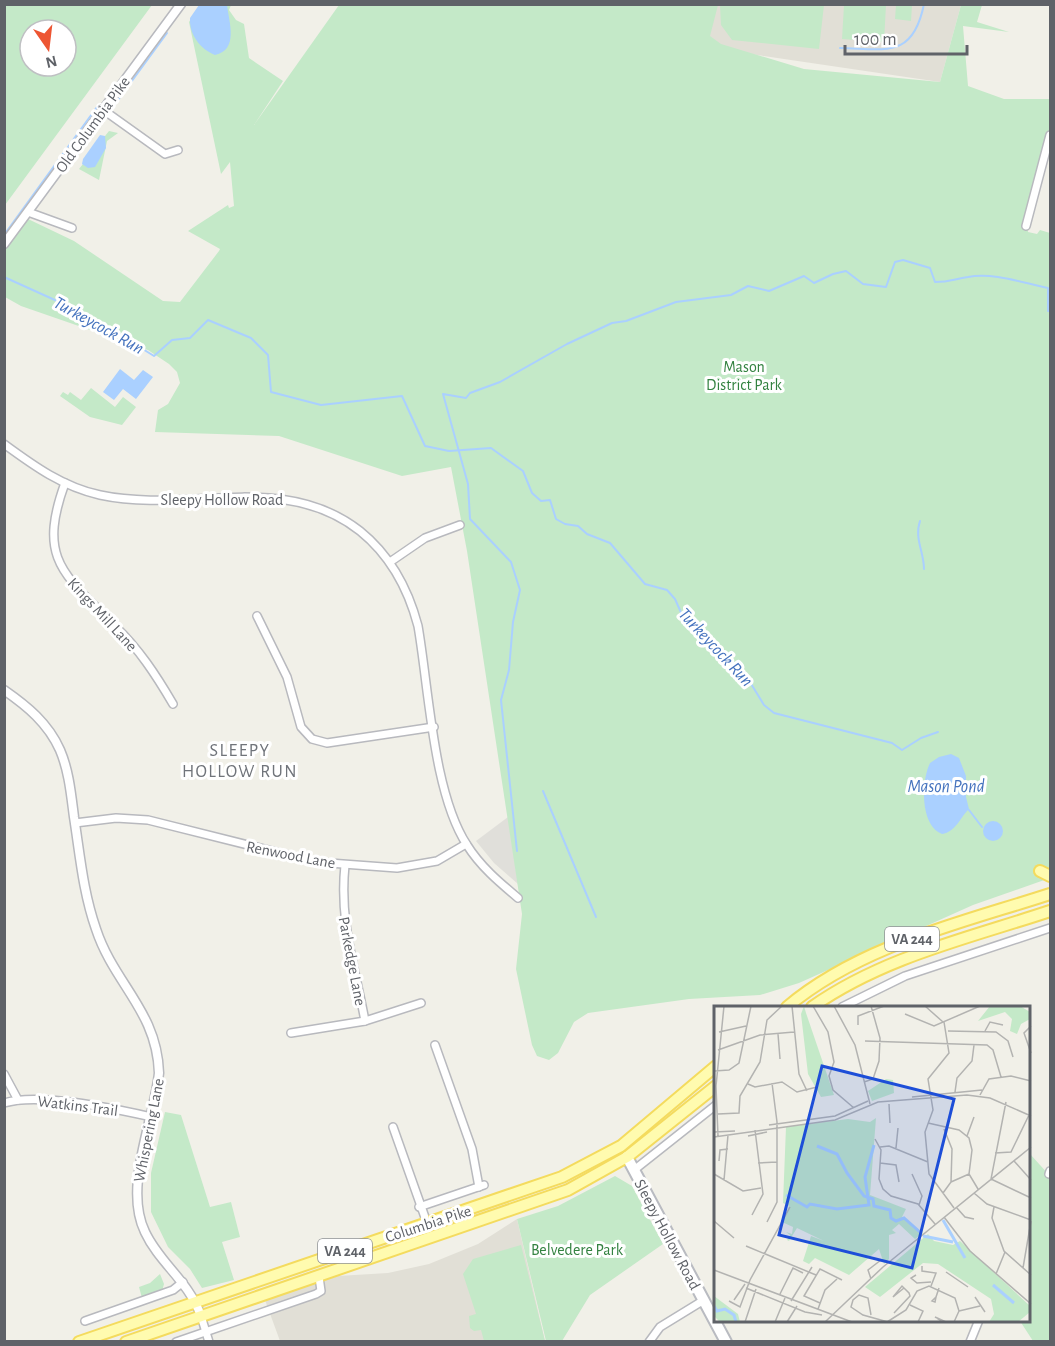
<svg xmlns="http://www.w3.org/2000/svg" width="1055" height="1346" viewBox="0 0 1055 1346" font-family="'Alegreya Sans',sans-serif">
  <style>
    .industrial { fill: #e0dfda }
    .education { fill: #e1dfd6 }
    .green { fill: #c4e9c8; fill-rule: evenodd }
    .water { fill: #aad0ff }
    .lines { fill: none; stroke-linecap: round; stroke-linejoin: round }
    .stream { stroke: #aad0ff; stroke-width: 2 }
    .minor-casing { stroke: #b8b9be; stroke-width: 10 }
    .tertiary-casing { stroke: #b8b9be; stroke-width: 11 }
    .secondary-casing { stroke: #b9bbc1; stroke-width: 14 }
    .primary-casing { stroke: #f4db5e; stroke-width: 14 }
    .minor { stroke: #fff; stroke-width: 7 }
    .tertiary { stroke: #fff; stroke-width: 8 }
    .secondary { stroke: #fff; stroke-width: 10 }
    .primary { stroke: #fffbaf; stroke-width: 10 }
    .labels { text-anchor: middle; stroke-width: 6; stroke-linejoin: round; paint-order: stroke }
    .shield { fill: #fff; stroke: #8f9195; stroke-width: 1.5 }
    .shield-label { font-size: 15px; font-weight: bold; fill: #5f6268 }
    .street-label { font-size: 16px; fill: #5f6268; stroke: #fff }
    .park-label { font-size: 16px; fill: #338240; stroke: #fff }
    .water-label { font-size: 18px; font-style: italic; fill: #4573be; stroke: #fff }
    .neighbourhood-label { font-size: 18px; letter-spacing: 1.5px; fill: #70747a; stroke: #fff }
    .inset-river { fill: none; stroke: #aad0ff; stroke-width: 3 }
    .inset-road { fill: none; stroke: #b3b3b1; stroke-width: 1.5 }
    .view { fill: #1d4ed8; fill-opacity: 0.15; stroke: #1d4ed8; stroke-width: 3 }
    .inset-edge { fill: none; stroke: #5f6268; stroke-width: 3 }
  </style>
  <rect width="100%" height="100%" fill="#f1f0e8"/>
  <path class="industrial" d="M508,817l10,67 -24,-21 -18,-22z"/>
  <g class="education">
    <path d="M695,5h266l-21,77 -257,-38z"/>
    <path d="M517,1219l28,122h-265l-15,-41 73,-24 50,-3 41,-9 49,-20z"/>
  </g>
  <g class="green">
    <path d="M4,5h148l-147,200h-1zM30,30h36v36h-36z"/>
    <path d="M202,5h29l-2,5 7,10 8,4 5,34 34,23 -29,44 85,-120h379l-8,31 11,8 83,25 136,13 21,-77h21l-5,17 32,10 -46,-6 5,60 36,13h46v47l-25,68 3,18 9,2 3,-4 10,3v645l-77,27 -174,78 -39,12 -71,4 -101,14 -14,9 -16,31 -9,7 -12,-4 -5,-11 -16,-76 6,-55 -55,-363 -16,-84 -49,9 -123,-40 -124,-4 3,-22 10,-6 12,-21 -3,-11 -8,-8 -21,-14 -127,-44 -16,-9 -1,-47 24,-31 46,22 89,60 17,1 39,-51 1,-2 -32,-18 40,-26 1,3 5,-2 -4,-44 -9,12 -32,-152z"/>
    <path d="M720,5h104l-5,44 -87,-9 -11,-15z"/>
    <path d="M844,5h42l-2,37 -42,-3z"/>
    <path d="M896,5h16l-1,16 -16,-2z"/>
    <path d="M109,131l9,2 -11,8 -8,39 -20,-11z"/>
    <path d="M91,388l24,19 8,-10 13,10 -14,18 -32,-8 -30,-21 3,-4 5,3 2,-3 11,8z"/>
    <path d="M165,1112l16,3 29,92 21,-5 9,35 -18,5 12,38 -32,8 -12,-19 -22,-22 -17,-35v-39z"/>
    <path d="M1030,1154l20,22v165h-17l-13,-20 10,-1z"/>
    <path d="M615,1176l17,10 31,58 -73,51 -28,46h-16l-29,-122 41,-13z"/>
    <path d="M521,1245l24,96h-61l-3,-11 -7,1 -4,-3 -1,-12 7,-2 -13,-40 10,-15z"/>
    <path d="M160,1274l4,10 -2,7 -20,7 -3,-11 11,-4z"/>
  </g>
  <g class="water">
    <path d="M199,5h28c2,17 12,45 -12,50 -15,-6 -26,-21 -25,-37z"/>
    <path d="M100,135l5,1 1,12 -11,19 -7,1 -6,-4 1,-5z"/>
    <path d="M120,369l14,11 9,-10 10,7 -17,22 -13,-10 -9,11 -11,-8z"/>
    <path d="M951,754l8,4 7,18v21l3,12c-8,7 -13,23 -27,25 -22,-8 -21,-53 -12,-71l9,-6z"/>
    <circle cx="993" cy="831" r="10"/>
  </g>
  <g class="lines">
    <g class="stream">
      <path d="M840,48c46,1 73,11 84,-44"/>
      <path d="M115,104l52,-71"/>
      <path d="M71,163l28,-39"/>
      <path d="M4,235l93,-128"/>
      <path d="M4,277l84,38 66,41 18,-16 18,-2 18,-18 43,18 17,17 3,37 50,13 81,-9 23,50 24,5 42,-3 32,23 9,22 9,8 9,-1 6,19 9,5 13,2 9,8 23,9 35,41 22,6 8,9 8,18 62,57 19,31 10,8 118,30 10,7 19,-12 17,-6"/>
      <path d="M920,521c-6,17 4,31 4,48"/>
      <path d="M543,791l53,126"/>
      <path d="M969,810l13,17"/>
      <path d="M517,851l-16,-151 8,-30 4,-48 7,-32 -9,-28 -41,-43 -2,-35 -25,-90 23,4 4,-5 30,-11 67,-38 45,-21 14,-2 50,-19 55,-7 17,-9 21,5 35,-15 10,7 19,-9 13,-3 17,13 23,3 9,-25 8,-2 27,8 5,14c15,0 19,-3 33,-5 25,-5 55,6 80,11v23h2"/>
    </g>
    <defs>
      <g id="minor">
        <path d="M102,109l63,45 13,-4"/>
        <path d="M28,212l44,16"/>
        <path d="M1026,226l24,-91"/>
        <path d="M4,444c30,22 59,43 96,51 88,19 182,-25 260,36 31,25 48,57 58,95 11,63 15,167 49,219 13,21 32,37 51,53"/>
        <path d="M65,483c-28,77 -1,91 50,143 24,23 41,49 58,78"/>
        <path d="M390,562l35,-24 35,-13"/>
        <path d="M257,616l30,61 14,50 11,12 15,4 107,-16"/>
        <path d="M75,823l41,-5 32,2 168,42 81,6 40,-7 29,-17"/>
        <path d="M345,865c-6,57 10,101 20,156"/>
        <path d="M842,1007l63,-31 145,-48"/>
        <path d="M291,1033l74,-12 56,-18"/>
        <path d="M435,1045l37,104 7,38"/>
        <path d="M4,1074l14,26"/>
        <path d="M4,1103c35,-11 111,6 148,14"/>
        <path d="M393,1127l34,96"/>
        <path d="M634,1170l82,-65"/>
        <path d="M1049,1174l1,-3"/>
        <path d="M419,1207l65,-22"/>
        <path d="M201,1316l8,26"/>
        <path d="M85,1321l88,-31 10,-8"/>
        <path d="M176,1342l140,-48 5,-3 -2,-14"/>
        <path d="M649,1342l11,-15 44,-27"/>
        <path d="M970,1342l9,-22"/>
      </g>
      <g id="tertiary">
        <path d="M4,244l177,-240"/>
        <path d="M4,690c23,16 44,33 56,60 9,21 11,44 14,67 6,38 9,75 22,112 18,55 61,82 63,144 -5,48 -36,114 -14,159 15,32 43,48 56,84"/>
      </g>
      <path id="secondary" d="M627,1157l99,185"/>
      <g id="primary">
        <path d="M1040,871l10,5"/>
        <path d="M787,1007c74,-62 174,-84 263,-113"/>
        <path d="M812,1007c71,-50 157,-69 238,-96"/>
        <path d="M79,1342l483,-165 59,-31 95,-80"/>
        <path d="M126,1342l442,-152 59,-33 89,-71"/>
      </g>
    </defs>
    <use href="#minor" class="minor-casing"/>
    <use href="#tertiary" class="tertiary-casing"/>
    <use href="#secondary" class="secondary-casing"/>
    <use href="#primary" class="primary-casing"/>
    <use href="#minor" class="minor"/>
    <use href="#tertiary" class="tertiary"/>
    <use href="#secondary" class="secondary"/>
    <use href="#primary" class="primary"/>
  </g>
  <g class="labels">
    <g class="shield">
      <rect x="885" y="927" width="54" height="24" rx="4.5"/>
      <rect x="318" y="1239" width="54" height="24" rx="4.5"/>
    </g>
    <g class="shield-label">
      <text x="912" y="944">VA 244</text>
      <text x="345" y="1256">VA 244</text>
    </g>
    <g class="street-label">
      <text transform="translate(92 124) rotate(-54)" y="6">Old Columbia Pike</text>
      <text x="222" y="505">Sleepy Hollow Road</text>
      <text transform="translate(103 614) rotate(47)" y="6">Kings Mill Lane</text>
      <text transform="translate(291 854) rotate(11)" y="6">Renwood Lane</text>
      <text transform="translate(353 961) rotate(79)" y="6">Parkedge Lane</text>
      <text transform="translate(78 1105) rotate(7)" y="6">Watkins Trail</text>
      <text transform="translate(148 1130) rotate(-79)" y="6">Whispering Lane</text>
      <text transform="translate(428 1223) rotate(-18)" y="6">Columbia Pike</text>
      <text transform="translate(668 1234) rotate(62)" y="6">Sleepy Hollow Road</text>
    </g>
    <g class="park-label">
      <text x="744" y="372">Mason<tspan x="744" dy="18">District Park</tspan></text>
      <text x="577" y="1255">Belvedere Park</text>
    </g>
    <g class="water-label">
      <text transform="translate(99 325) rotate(29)" y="6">Turkeycock Run</text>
      <text transform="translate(716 647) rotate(47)" y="6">Turkeycock Run</text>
      <text x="946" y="792">Mason Pond</text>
    </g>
    <g class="neighbourhood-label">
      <text x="240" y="756">SLEEPY<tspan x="240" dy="21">HOLLOW RUN</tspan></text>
    </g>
  </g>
  <g transform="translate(714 1006)">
    <rect width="316" height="316" fill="#f1f0e8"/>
    <path d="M90,0l2,7 28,82 -13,2 -13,-23 -7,-60zM276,0h30l10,6v7l-9,5 -4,10 -7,-3 2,-12 -7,-7 -27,9zM172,73l7,1 1,13 -22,8 -4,-10zM162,112l-6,77 36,14 -4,8 21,16 -8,6 -16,-15 -7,6 4,3 -7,2v24l-5,5 -5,-15 -30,26 -34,-17 -6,6 -6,-3 8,-25 13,5 -27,-13 -8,13 -2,-1 3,-5 -4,-3 6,2 1,-7 -11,-5 7,-16 -6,-3 3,-76 62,-8 22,3zM214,228l6,7 19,4 7,-4 70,65v6l-12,10h-29l5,-8 -3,-15 -53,-35 -15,-1 -43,34 -15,-10zM0,290l24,18 2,8h-20l-5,-5z" fill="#c4e9c8"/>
    <path class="inset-river" d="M103,140l20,8 10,19 17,23 9,3 1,7 16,4 1,8 5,3 8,-3 17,15M72,189l21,12 3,-3 27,5 32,-4 -4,-28 9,-32M229,214l22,38M209,230l30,6M279,279l21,18M0,300l3,5 8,-2 9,6 2,7"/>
    <path class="inset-road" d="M78,0l7,68 8,17M99,0l15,26 6,30 -5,14 4,14 21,18M120,0l21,39 15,59M211,0l18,16M191,8l29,12 46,-20M230,16l5,31 -21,26 5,31 -8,22 4,42 25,34M144,19v-9l26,-10M317,20l-7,7 7,20M234,25l48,1 12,9 5,16M271,25l5,-9 13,3M5,26l27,-6M64,28l2,25M151,35l122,4 6,5 8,27M4,44l42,-15 34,-3M0,65l15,-1 10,-7 12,-57M150,76l9,-3 6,-18 1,-23 -9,-32M34,78l7,3 27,-5 15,10 20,-5M241,86l2,-14 15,-17 2,-16M266,89l9,-16 22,-3 20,5M198,91l70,-7M292,96l-15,77 40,19M175,98l1,19M4,108l21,-1 1,-17 20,-34 7,-42 15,-14M214,117l31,7 10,8 3,12 -3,24 9,15M55,119l66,-9 33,-15M0,126l21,-1M4,130l-2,-50 8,-80M34,130l19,-4M253,130l7,-19M0,131l121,-17 43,-18 89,-7 23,3 41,18M161,133l6,11 -2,29 4,10 8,7 27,8 17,20M166,141l9,-1 39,16M182,142l2,-20M281,147l16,-1 18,-37M5,155l1,-11 8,-1M300,155l17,19M44,157l19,-1M166,157l16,2 3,17M0,168l29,17 18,-3M198,168l10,22 -3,9M10,174l4,-45M237,176l18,-8M229,187l8,-11 1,-33 -8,-20M260,187l13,11 44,16M242,201l9,10 9,2M280,201l-2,11 12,33 27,24M38,209l11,-21 -8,-64M230,211l26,34 61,53M0,215l20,17M53,216l10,-20v-80l-5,-39M32,240l70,29M208,260v5l14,2 -5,13M309,262l8,-47M0,264l138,52M232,266l22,15M282,268l9,-22M202,269l-5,3 6,5 14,-1M157,273l-3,-9 13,-10M32,282l59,24 17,3M66,288l13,-26 10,5M222,291l-4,4 3,1 1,-5 3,-9M261,291l10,15M20,294l11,-16M15,295l11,6 10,-27 40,-73M77,295l21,-34M106,297l-16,-7 16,-27 22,11M196,299l13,6 -5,11M104,303l7,-19 12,-11M245,305l21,-5M180,307l16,-17 -1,-3 -7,-7 -9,11 11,-9M157,309l-3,-17 -9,-3 -6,5 -2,7 12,8 25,7M227,315l-6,-4 11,5M31,316l11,-33M61,316l10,-24M73,316l10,-16M111,316l58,-55 148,-120M173,316l19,-12 11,-19 12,-5 26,12 4,13 -5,11"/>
    <path class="view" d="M108,60l132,33 -42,169 -133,-33z"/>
    <rect width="316" height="316" class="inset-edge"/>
  </g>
  <rect width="1055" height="1346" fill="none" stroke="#5f6268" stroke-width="12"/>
  <g transform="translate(48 48) rotate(166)"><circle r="28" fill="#ffffff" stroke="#bfc0c3" stroke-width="1.5"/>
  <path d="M0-4.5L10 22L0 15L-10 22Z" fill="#ed5532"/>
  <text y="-9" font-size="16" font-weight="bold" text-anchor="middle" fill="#5f6268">N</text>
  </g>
  <path d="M845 45v9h122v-9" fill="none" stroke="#5f6268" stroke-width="3"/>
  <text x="854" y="45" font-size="18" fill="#5f6268" stroke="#ffffff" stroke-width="4.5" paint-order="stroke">100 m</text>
</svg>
